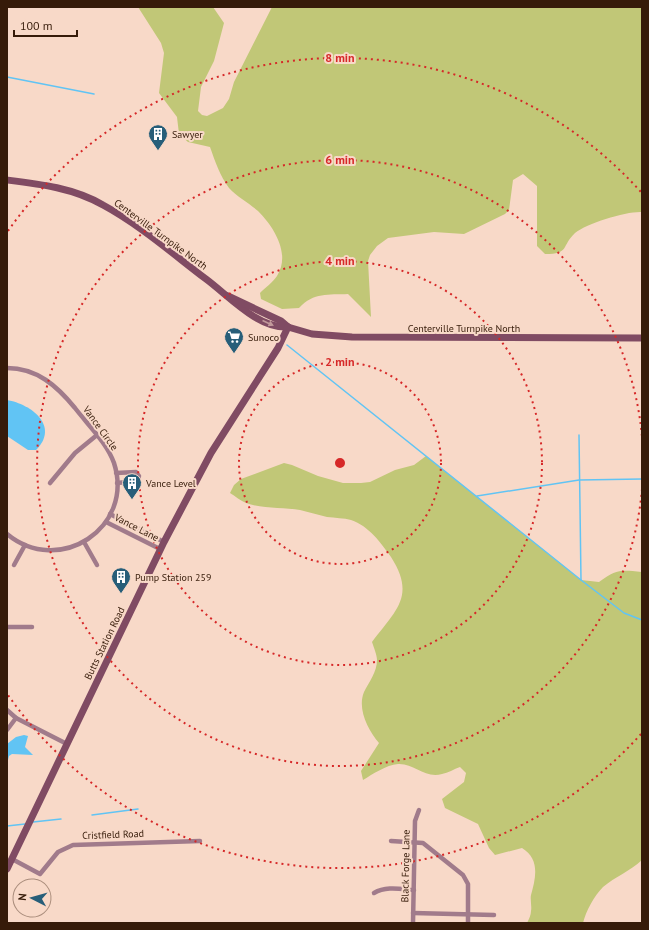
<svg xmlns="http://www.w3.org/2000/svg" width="649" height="930" viewBox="0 0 649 930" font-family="'PT Sans',sans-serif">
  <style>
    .green { fill: #c1c777 }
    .water { fill: #61c4f4 }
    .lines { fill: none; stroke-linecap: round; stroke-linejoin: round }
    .stream { stroke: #61c4f4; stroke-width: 1.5 }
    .minor { stroke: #a17b8b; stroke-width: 4.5 }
    .secondary { stroke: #804b63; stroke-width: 7 }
    .oneway { fill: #c2999b }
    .ring { fill: none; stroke: #d62828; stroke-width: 2; stroke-dasharray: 2 4 }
    .labels { text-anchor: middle; stroke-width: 4; stroke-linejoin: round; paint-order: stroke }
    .poi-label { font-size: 10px; fill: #361b09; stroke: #f8d9c8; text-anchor: start }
    .street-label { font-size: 10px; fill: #361b09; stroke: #f8d9c8 }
    .centre { fill: #d62828; stroke: #f8d9c8; stroke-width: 2 }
    .ring-label { font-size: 12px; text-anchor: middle; font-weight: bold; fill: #d62828; stroke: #f8d9c8; stroke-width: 4; stroke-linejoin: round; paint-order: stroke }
  </style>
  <rect width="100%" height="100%" fill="#f8d9c8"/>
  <g class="green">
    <path d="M138,7h75l11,16 -10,38 -13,26 -3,24 4,4 5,1 16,-8 6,-9 5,-17 38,-75h370v205c-15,-1 -55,11 -67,21 -14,13 -5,21 -30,21l-8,-8v-60l-14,-12 -10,6 -4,30 -4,4 -41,20 -30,-2 -46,6 -11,8 -7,9 -2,6 3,56 -23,-23c-20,1 -34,-2 -49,14l-17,1 -21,-10 -1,-6c5,-5 13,-11 17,-17 14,-22 -3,-49 -19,-65 -9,-8 -21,-14 -29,-23 -9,-12 -14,-27 -19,-41l-22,-5 -9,-8 -2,-17 -18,-24 5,-40 -3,-10z"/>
    <path d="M426,456l155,124 18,2c18,-13 21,-12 43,-10v288c-12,11 -27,17 -39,27 -9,9 -17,24 -20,36h-56c2,-4 4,-8 4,-12 1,-5 -1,-11 0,-16 5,-18 9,-36 -9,-47l-27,7 -6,-7 -11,-24 -33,-16 -3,-9 22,-17 2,-9 -6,-6c-6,2 -12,6 -18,7 -17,5 -28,-11 -44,-10 -12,1 -25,10 -35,16l-2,-9 18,-28c-11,-13 -22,-34 -15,-51 5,-10 13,-20 13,-32 0,-5 -3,-12 -5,-18 24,-32 44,-46 19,-85 -10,-14 -22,-31 -40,-37 -7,-2 -16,-2 -24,-3 -9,-2 -18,-5 -27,-7 -17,-3 -37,-1 -54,-7 -5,-2 -11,-7 -16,-10l4,-8 7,-6 43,-16 8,2 26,11 25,7h18l9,-1 25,-12 19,-5z"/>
  </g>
  <g class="water">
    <path d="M7,400c24,4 53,26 29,50h-8l-21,-14z"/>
    <path d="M24,735l4,1 -3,11 8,8 -21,-1 -3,2 -2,8v-20l9,-7z"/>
  </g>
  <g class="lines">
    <g class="stream">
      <path d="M7,77l87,17"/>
      <path d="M287,345l294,235 43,33 18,7"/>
      <path d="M579,435l2,145"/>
      <path d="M477,496l102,-16 63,-1"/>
      <path d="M92,815l46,-6"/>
      <path d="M33,822l28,-3"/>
      <path d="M7,826l18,-2"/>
    </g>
    <g class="minor">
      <path d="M7,368c30,0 50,18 68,40 13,17 32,35 39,55 21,65 -55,114 -107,71"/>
      <path d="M116,473l20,-1 3,4 -2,5 -20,2"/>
      <path d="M50,483l25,-30 22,-18"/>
      <path d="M110,514l54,28"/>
      <path d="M106,522l54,27"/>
      <path d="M84,542l13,23"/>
      <path d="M14,565l11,-20"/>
      <path d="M7,627h25"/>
      <path d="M7,710l9,8 51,26"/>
      <path d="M7,730l9,-12"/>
      <path d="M391,841l32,2 40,32 5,9v39"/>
      <path d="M12,859l28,15 18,-22 15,-7 127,-4"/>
      <path d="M374,893c12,-7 26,-4 40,-3"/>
      <path d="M413,913l81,2"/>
      <path d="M413,923l2,-102 4,-11"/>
    </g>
    <g class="secondary">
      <path d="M7,180c33,4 67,8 96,25 37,20 70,49 103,74 23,17 52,50 82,48"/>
      <path d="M228,296l53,25 7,6 24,7 40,3 290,1"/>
      <path d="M7,869l157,-327 47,-89 67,-105 10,-21"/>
    </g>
  </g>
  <defs><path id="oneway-solid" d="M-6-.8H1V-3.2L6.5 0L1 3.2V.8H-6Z"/></defs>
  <use class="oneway" href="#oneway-solid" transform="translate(268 323) rotate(24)"/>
  <g class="ring">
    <circle cx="340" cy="463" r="101"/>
    <circle cx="340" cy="463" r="202"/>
    <path d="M642 489A303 303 0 1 1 642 437"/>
    <path d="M641 734A405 405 0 0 1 8 695M8 231A405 405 0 0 1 641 192"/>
  </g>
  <defs>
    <symbol id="building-pin" viewBox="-11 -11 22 30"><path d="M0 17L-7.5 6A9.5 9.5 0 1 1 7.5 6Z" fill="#275e79" stroke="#f8d9c8"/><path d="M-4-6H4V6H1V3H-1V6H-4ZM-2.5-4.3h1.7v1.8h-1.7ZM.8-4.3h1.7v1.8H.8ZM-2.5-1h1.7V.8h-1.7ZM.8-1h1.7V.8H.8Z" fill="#fff"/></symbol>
    <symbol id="supermarket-pin" viewBox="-11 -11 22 30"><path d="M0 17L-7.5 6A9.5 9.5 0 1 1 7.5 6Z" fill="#275e79" stroke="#f8d9c8"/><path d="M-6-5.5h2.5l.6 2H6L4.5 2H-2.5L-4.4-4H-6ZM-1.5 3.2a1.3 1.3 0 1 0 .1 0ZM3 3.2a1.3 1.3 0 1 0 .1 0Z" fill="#fff"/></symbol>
  </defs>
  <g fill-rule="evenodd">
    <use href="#building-pin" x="147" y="123" width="22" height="30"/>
    <use href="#supermarket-pin" x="223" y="326" width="22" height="30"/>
    <use href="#building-pin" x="121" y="472" width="22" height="30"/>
    <use href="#building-pin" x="110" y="566" width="22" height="30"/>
  </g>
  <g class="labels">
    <g class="poi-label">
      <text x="172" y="138">Sawyer</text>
      <text x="248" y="341">Sunoco</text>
      <text x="146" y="487">Vance Level</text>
      <text x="135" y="581">Pump Station 259</text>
    </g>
    <g class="street-label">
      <text transform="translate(161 234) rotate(36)" y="4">Centerville Turnpike North</text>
      <text x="464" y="332">Centerville Turnpike North</text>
      <text transform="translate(101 428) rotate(54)" y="4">Vance Circle</text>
      <text transform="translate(137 527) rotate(27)" y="4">Vance Lane</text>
      <text transform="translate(104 643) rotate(-64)" y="4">Butts Station Road</text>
      <text transform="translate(113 834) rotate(-2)" y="4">Cristfield Road</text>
      <text transform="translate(405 866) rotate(-89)" y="4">Black Forge Lane</text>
    </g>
  </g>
  <circle cx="340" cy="463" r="6" class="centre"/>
  <g class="ring-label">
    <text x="340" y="62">8 min</text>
    <text x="340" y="164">6 min</text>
    <text x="340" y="265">4 min</text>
    <text x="340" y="366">2 min</text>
  </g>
  <rect width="649" height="930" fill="none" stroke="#361b09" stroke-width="16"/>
  <g transform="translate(32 898) rotate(276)"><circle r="19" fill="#f8d9c8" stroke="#aa8d7c"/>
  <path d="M0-3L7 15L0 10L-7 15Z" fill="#275e79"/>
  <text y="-6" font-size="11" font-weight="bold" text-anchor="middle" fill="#361b09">N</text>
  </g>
  <path d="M14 30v6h63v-6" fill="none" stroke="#361b09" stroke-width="2"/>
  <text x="20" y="30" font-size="12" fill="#361b09" stroke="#f8d9c8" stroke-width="3" paint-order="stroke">100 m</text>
</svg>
